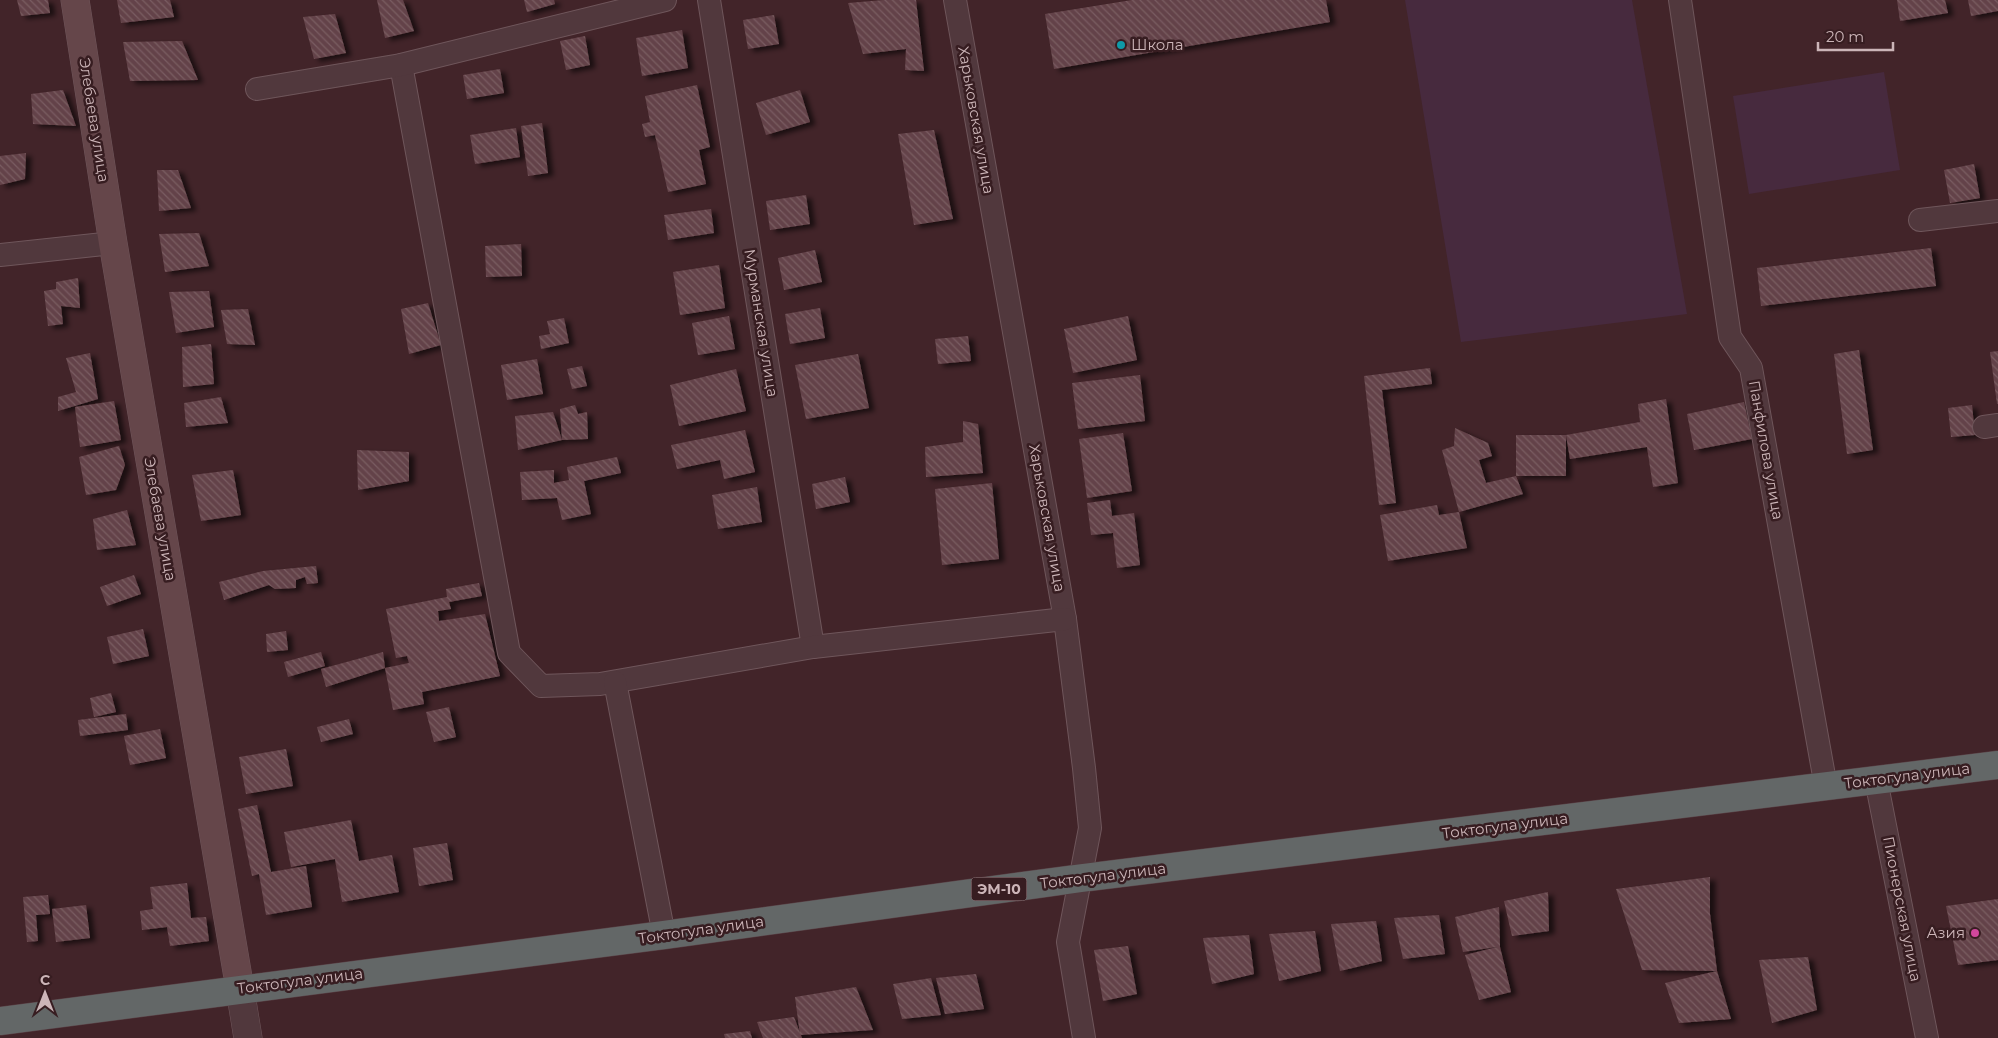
<svg xmlns="http://www.w3.org/2000/svg" width="1998" height="1038" viewBox="0 0 1998 1038" font-family="Montserrat,sans-serif">
  <style>
    .park { fill: #472a3e }
    .building { fill: url(#building-back-hatch); filter: url(#shadow) }
    .lines { fill: none; stroke-linecap: round; stroke-linejoin: round }
    .minor-casing { stroke: #6f565b; stroke-width: 24 }
    .tertiary-casing { stroke: #6f565b; stroke-width: 29 }
    .secondary-casing { stroke: #6f565b; stroke-width: 29 }
    .trunk-casing { stroke: #594045; stroke-width: 29 }
    .minor { stroke: #51383d; stroke-width: 22 }
    .tertiary { stroke: #51383d; stroke-width: 28 }
    .secondary { stroke: #65464a; stroke-width: 28 }
    .trunk { stroke: #636767; stroke-width: 28 }
    .culture-dot { fill: #0f9aa8; stroke: #371d21; stroke-width: 2 }
    .hotel-dot { fill: #d1479c; stroke: #371d21; stroke-width: 2 }
    .labels { text-anchor: middle; stroke-width: 5; stroke-linejoin: round; paint-order: stroke }
    .shield { fill: #371d21; stroke: #9f878b; stroke-width: 1 }
    .shield-label { font-size: 14px; font-weight: bold; fill: #ccb5b8 }
    .poi-label { font-size: 15px; fill: #ccb5b8; stroke: #371d21; text-anchor: start }
    .street-label { font-size: 15px; fill: #ccb5b8; stroke: #371d21 }
  </style>
  <defs>
    <pattern id="building-back-hatch" width="6" height="6" patternUnits="userSpaceOnUse" patternTransform="scale(1.25)"><rect width="6" height="6" fill="#644349"/><path d="M-1 5l2 2M0 0l6 6M5-1l2 2" fill="none" stroke="#795c61"/></pattern>
    <filter id="shadow"><feDropShadow dx="5.5" dy="3" stdDeviation="2.5" flood-color="#0009"/></filter>
  </defs>
  <rect width="100%" height="100%" fill="#422429"/>
  <g class="park">
    <path d="M1405,0h227l55,314 -226,28z"/>
    <path d="M1884,72l16,98 -151,24 -16,-98z"/>
  </g>
  <g class="building">
    <path d="M17,0h31l2,13 -29,3z"/>
    <path d="M117,0h53l4,17 -53,6z"/>
    <path d="M377,0h26l11,31 -29,7z"/>
    <path d="M524,0h30l1,4 -28,8z"/>
    <path d="M884,0h32l8,71 -19,-1 1,-21 -43,5 -15,-51z"/>
    <path d="M1132,0h194l4,22 -276,47 -9,-55z"/>
    <path d="M1897,0h48l3,13 -48,8z"/>
    <path d="M1968,0h30v11l-27,5z"/>
    <path d="M335,14l11,39 -32,6 -11,-42z"/>
    <path d="M774,15l5,29 -31,5 -5,-29z"/>
    <path d="M682,30l6,38 -46,8 -6,-38z"/>
    <path d="M585,36l5,29 -24,5 -6,-29z"/>
    <path d="M182,41l16,39 -68,1 -7,-39z"/>
    <path d="M500,69l4,24 -37,6 -4,-24z"/>
    <path d="M697,85l13,62 -11,3 7,34 -38,8 -13,-57 -10,2 -3,-13 8,-2 -5,-26z"/>
    <path d="M63,90l13,36 -43,-2 -2,-30z"/>
    <path d="M800,90l10,32 -44,13 -10,-32z"/>
    <path d="M542,123l6,50 -20,3 -7,-50z"/>
    <path d="M516,128l4,29 -45,7 -5,-29z"/>
    <path d="M934,130l19,89 -39,6 -16,-91z"/>
    <path d="M26,153l-1,26 -25,6v-29z"/>
    <path d="M1974,164l6,34 -30,5 -6,-33z"/>
    <path d="M157,170h21l13,38 -32,3z"/>
    <path d="M806,195l4,29 -40,6 -4,-29z"/>
    <path d="M711,209l3,24 -46,7 -4,-25z"/>
    <path d="M199,233l10,33 -44,6 -6,-38z"/>
    <path d="M521,244l1,32 -36,1 -1,-31z"/>
    <path d="M1931,248l5,38 -175,20 -4,-38z"/>
    <path d="M815,250l7,32 -38,8 -6,-32z"/>
    <path d="M719,265l6,43 -45,7 -7,-43z"/>
    <path d="M78,278l2,30 -19,-2 2,18 -15,2 -4,-35 12,-2v-7z"/>
    <path d="M209,291l5,36 -38,6 -7,-41z"/>
    <path d="M428,303l13,42 -32,9 -8,-45z"/>
    <path d="M820,308l5,30 -35,6 -5,-30z"/>
    <path d="M248,309l7,36 -28,-1 -6,-34z"/>
    <path d="M729,316l6,33 -37,6 -6,-32z"/>
    <path d="M1128,316l9,44 -64,13 -9,-44z"/>
    <path d="M564,318l5,25 -28,6 -2,-13 11,-2 -3,-13z"/>
    <path d="M968,336l3,25 -33,3 -3,-25z"/>
    <path d="M211,344l3,40 -31,3 -1,-40z"/>
    <path d="M1859,350l14,100 -26,4 -13,-100z"/>
    <path d="M1998,351v53h-1l-7,-52z"/>
    <path d="M90,353l8,46 -40,12v-14l18,-5 -10,-34z"/>
    <path d="M858,354l11,54 -63,11 -11,-54z"/>
    <path d="M537,359l6,35 -36,6 -6,-35z"/>
    <path d="M582,366l5,20 -15,3 -5,-20z"/>
    <path d="M1430,368l2,16 -50,6 14,113 -17,2 -15,-129z"/>
    <path d="M736,369l10,42 -67,15 -9,-41z"/>
    <path d="M1140,375l5,46 -67,8 -6,-46z"/>
    <path d="M221,397l7,26 -42,4 -2,-24z"/>
    <path d="M1666,399l12,84 -25,4 -6,-40 -77,12 -4,-24 74,-13 -2,-18z"/>
    <path d="M114,401l7,39 -41,7 -5,-40z"/>
    <path d="M1744,402l8,37 -58,11 -7,-36z"/>
    <path d="M575,405l3,9 9,-2 1,27 -26,1 -2,-31z"/>
    <path d="M1972,405l3,30 -24,2 -3,-29z"/>
    <path d="M553,412l9,28 -44,10 -3,-34z"/>
    <path d="M963,421l15,3 5,49 -57,4 -1,-30 38,-5z"/>
    <path d="M1455,428l33,15 4,13 -13,4 7,23 30,-7v-41h50v41h-50l7,18 -64,18 -17,-62 12,-4z"/>
    <path d="M745,430l10,42 -31,7 -4,-19 -43,9 -6,-24z"/>
    <path d="M1123,433l9,58 -45,7 -8,-59z"/>
    <path d="M119,446l6,19 -9,25 -30,5 -7,-38z"/>
    <path d="M357,450l52,2v29l-51,9z"/>
    <path d="M617,457l4,16 -37,8 7,33 -29,6 -5,-22 -35,2 -2,-28 34,-2v13l15,-3 -2,-13z"/>
    <path d="M233,470l8,45 -40,6 -9,-46z"/>
    <path d="M845,477l5,25 -34,7 -4,-25z"/>
    <path d="M992,483l7,76 -57,6 -7,-76z"/>
    <path d="M757,487l5,35 -44,7 -6,-34z"/>
    <path d="M1110,500l2,16 22,-3 6,52 -23,3 -4,-35 -22,2 -4,-32z"/>
    <path d="M1437,505l2,10 20,-3 8,36 -79,13 -8,-46z"/>
    <path d="M127,510l9,35 -39,5 -4,-31z"/>
    <path d="M316,566l2,17 -11,1 -2,-7 -9,3v8l-21,1 -6,-4 -45,15 -5,-18 44,-11z"/>
    <path d="M134,575l7,19 -34,12 -7,-19z"/>
    <path d="M479,583l3,13 -33,6 2,7 -13,2 1,10 46,-7 15,62 -78,16 2,12 -31,6 -8,-42 24,-5 -2,-7 -11,2 -10,-49 61,-12 -1,-8z"/>
    <path d="M143,629l6,27 -36,8 -6,-27z"/>
    <path d="M286,631l2,19 -21,2 -1,-18z"/>
    <path d="M321,652l4,14 -37,11 -4,-15z"/>
    <path d="M383,652l2,16 -59,19 -5,-18z"/>
    <path d="M111,693l5,19 -22,5 -4,-19z"/>
    <path d="M449,707l7,30 -22,5 -8,-30z"/>
    <path d="M126,714l2,16 -48,6 -2,-16z"/>
    <path d="M349,719l4,15 -32,8 -4,-15z"/>
    <path d="M160,729l6,29 -36,7 -6,-29z"/>
    <path d="M286,749l7,37 -47,8 -7,-37z"/>
    <path d="M257,805l14,67 35,-6 6,41 -46,8 -7,-41 -7,2 -14,-67z"/>
    <path d="M351,820l8,41 33,-6 7,37 -57,10 -7,-43 -44,8 -7,-35z"/>
    <path d="M447,843l6,37 -34,6 -6,-38z"/>
    <path d="M1710,877v37l7,57 -75,-1 -26,-81z"/>
    <path d="M187,883l4,35 15,-1 3,24 -39,5 -3,-19 -25,3 -2,-19 13,-2 -3,-22z"/>
    <path d="M1548,892l1,39 -37,5 -8,-35z"/>
    <path d="M48,895l2,19 -14,1 2,26 -11,1 -4,-45z"/>
    <path d="M1998,899v61l-40,5 -12,-59z"/>
    <path d="M86,905l4,33 -34,4 -4,-33z"/>
    <path d="M1499,907l1,40 11,45 -32,8 -14,-45 32,-8 -34,5 -8,-35z"/>
    <path d="M1439,915l6,39 -42,5 -9,-41z"/>
    <path d="M1376,921l6,40 -42,10 -9,-47z"/>
    <path d="M1315,931l6,40 -42,10 -10,-47z"/>
    <path d="M1249,935l5,39 -42,10 -9,-46z"/>
    <path d="M1128,946l9,48 -34,7 -9,-51z"/>
    <path d="M1808,957l9,53 -45,13 -13,-63z"/>
    <path d="M1717,971l14,48 -52,4 -14,-40z"/>
    <path d="M976,974l8,35 -39,5 -9,-36z"/>
    <path d="M931,978l10,37 -39,4 -9,-35z"/>
    <path d="M856,987l17,43 -73,5 -5,-38z"/>
    <path d="M794,1017l8,21h-39l-6,-16z"/>
    <path d="M750,1031l2,7h-27l-1,-4z"/>
  </g>
  <g class="lines">
    <defs>
      <g id="minor">
        <path d="M709,0l104,647"/>
        <path d="M955,0l110,619 19,149 6,60 -22,114 16,96"/>
        <path d="M1680,0l50,337 21,31 75,419"/>
        <path d="M401,65l108,588 32,33 59,-2 213,-37 252,-28"/>
        <path d="M257,89l144,-24 264,-65"/>
        <path d="M1920,220l78,-9"/>
        <path d="M0,255l113,-12"/>
        <path d="M1984,427l14,-2"/>
        <path d="M615,682l49,253"/>
        <path d="M1876,780l51,258"/>
      </g>
      <path id="tertiary" d="M240,989l8,49"/>
      <path id="secondary" d="M75,0l38,243 127,746"/>
      <path id="trunk" d="M0,1021l664,-86 418,-57 916,-113"/>
    </defs>
    <use href="#minor" class="minor-casing"/>
    <use href="#tertiary" class="tertiary-casing"/>
    <use href="#secondary" class="secondary-casing"/>
    <use href="#trunk" class="trunk-casing"/>
    <use href="#minor" class="minor"/>
    <use href="#tertiary" class="tertiary"/>
    <use href="#secondary" class="secondary"/>
    <use href="#trunk" class="trunk"/>
  </g>
  <circle class="culture-dot" cx="1121" cy="45" r="5"/>
  <circle class="hotel-dot" cx="1975" cy="933" r="5"/>
  <g class="labels">
    <rect class="shield" x="971.5" y="877.5" width="55" height="23" rx="4"/>
    <g class="shield-label">
      <text x="999" y="894">ЭМ-10</text>
    </g>
    <g class="poi-label">
      <text x="1131" y="50">Школа</text>
      <text x="1965" y="938" text-anchor="end">Aзия</text>
    </g>
    <g class="street-label">
      <text transform="translate(94 120) rotate(81)" y="5">Элебаева улица</text>
      <text transform="translate(976 120) rotate(80)" y="5">Харьковская улица</text>
      <text transform="translate(761 323) rotate(81)" y="5">Мурманская улица</text>
      <text transform="translate(1766 450) rotate(80)" y="5">Панфилова улица</text>
      <text transform="translate(1047 518) rotate(80)" y="5">Харьковская улица</text>
      <text transform="translate(160 519) rotate(80)" y="5">Элебаева улица</text>
      <text transform="translate(1907 776) rotate(-7)" y="5">Токтогула улица</text>
      <text transform="translate(1505 826) rotate(-7)" y="5">Токтогула улица</text>
      <text transform="translate(1103 876) rotate(-7)" y="5">Токтогула улица</text>
      <text transform="translate(1902 909) rotate(79)" y="5">Пионерская улица</text>
      <text transform="translate(701 930) rotate(-8)" y="5">Токтогула улица</text>
      <text transform="translate(300 981) rotate(-7)" y="5">Токтогула улица</text>
    </g>
  </g>
  <g transform="translate(45 993)" stroke="#371d21" stroke-width="4" paint-order="stroke">
  <path d="M0-4L9 19L0 12L-9 19Z" fill="#ccb5b8"/>
  <text y="-8" font-size="14" font-weight="bold" text-anchor="middle" fill="#ccb5b8">С</text>
  </g>
  <path d="M1818 42v8h75v-8" fill="none" stroke="#ccb5b8" stroke-width="2.5"/>
  <text x="1826" y="42" font-size="15" fill="#ccb5b8" stroke="#371d21" stroke-width="4" paint-order="stroke">20 m</text>
</svg>
